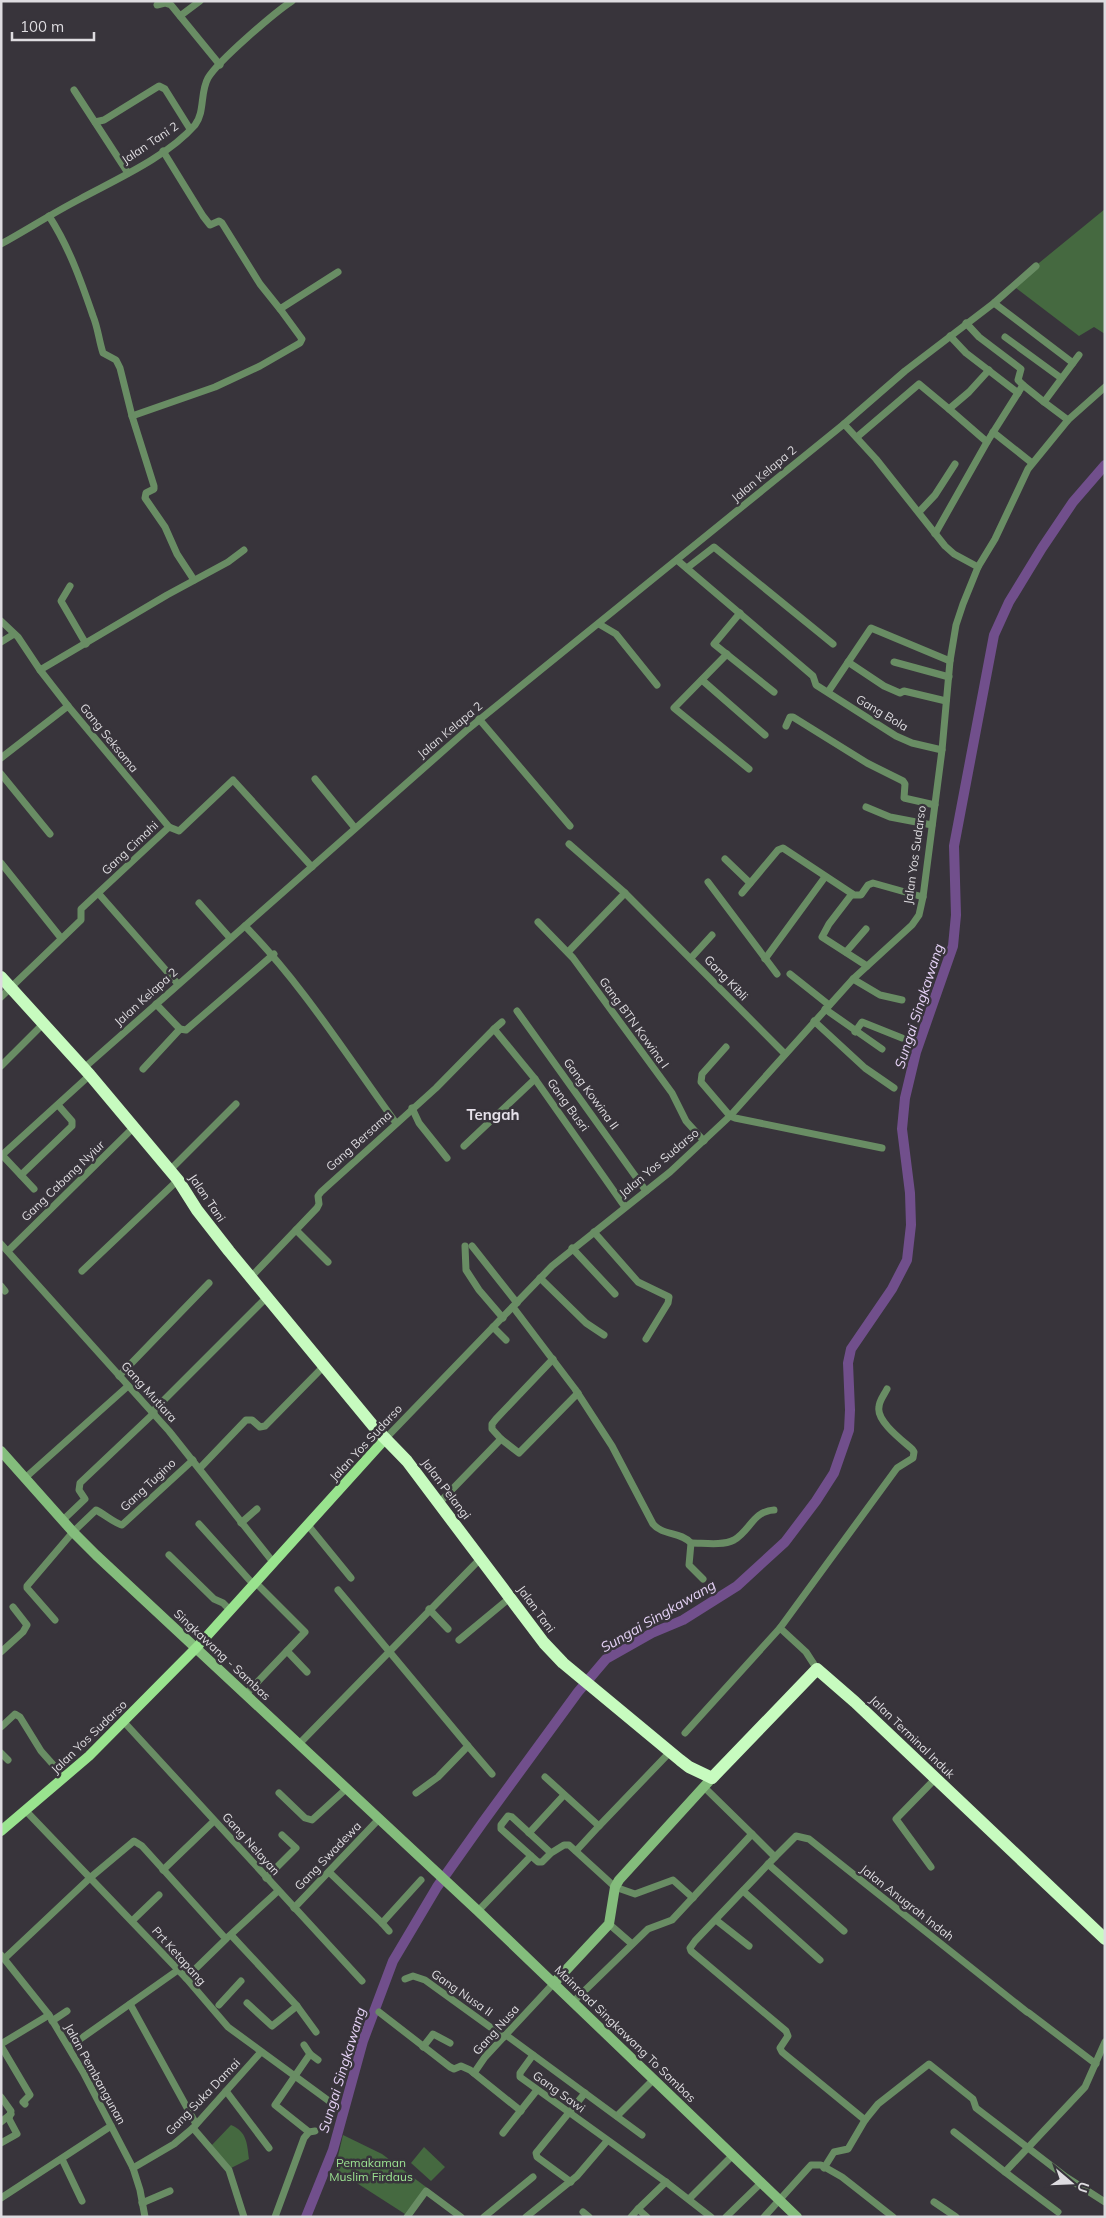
<svg xmlns="http://www.w3.org/2000/svg" width="1106" height="2218" viewBox="0 0 1106 2218" font-family="Mulish,sans-serif">
  <style>
    .green { fill: #456940 }
    .lines { fill: none; stroke-linecap: round; stroke-linejoin: round }
    .river { stroke: #714f8c; stroke-width: 10 }
    .street { stroke: #698d64; stroke-width: 7 }
    .secondary { stroke: #84bd7c; stroke-width: 10 }
    .primary { stroke: #99e38e; stroke-width: 10 }
    .highway { stroke: #c7fbbf; stroke-width: 12 }
    .labels { text-anchor: middle; stroke-width: 5; stroke-linejoin: round; paint-order: stroke }
    .street-label { font-size: 12px; fill: #dedce0; stroke: #38343b }
    .park-label { font-size: 12px; fill: #9be291; stroke: #38343b }
    .water-label { font-size: 14px; font-style: italic; fill: #e5d2f6; stroke: #38343b }
    .quarter-label { font-size: 15px; font-weight: bold; fill: #e5e0e9; stroke: #38343b }
  </style>
  <rect width="100%" height="100%" fill="#38343b"/>
  <g class="green">
    <path d="M1105,209v125l-11,-7 -15,9 -67,-51z"/>
    <path d="M231,2125c16,7 16,18 18,34l-18,9 -20,-22z"/>
    <path d="M343,2135l39,19 44,33 -21,27 -70,-45z"/>
    <path d="M424,2147l21,20 -14,14 -20,-18z"/>
  </g>
  <g class="lines">
    <path class="river" d="M306,2217l27,-67 30,-109 30,-80 44,-74 46,-65 95,-130 28,-33 46,-26 31,-13 54,-34 48,-44 31,-41 18,-28 15,-43 1,-20 -2,-47 3,-14 41,-60 15,-29 4,-35 -1,-32 -8,-64 3,-31 11,-46 37,-106 3,-31 -2,-69 40,-211 15,-33 33,-54 31,-46 32,-37"/>
    <g class="street">
      <path d="M157,5l8,-2 6,2 49,60"/>
      <path d="M180,16l20,-15"/>
      <path d="M74,90l54,83"/>
      <path d="M95,122l9,-2 55,-34 6,3 25,40"/>
      <path d="M163,151l40,65 7,9 9,-4 3,2 38,61 20,25 58,-37"/>
      <path d="M49,216c20,31 32,65 44,100 5,12 6,25 10,37l13,7 4,8 12,48 22,70v3l-8,4 -1,5 20,29 12,27 17,26"/>
      <path d="M1,244c27,-15 52,-31 79,-45 37,-20 87,-42 115,-74 10,-13 5,-33 13,-47 10,-17 66,-65 84,-77"/>
      <path d="M994,303l79,60"/>
      <path d="M966,323l13,14 42,32 -3,11 5,5"/>
      <path d="M950,336l16,17 52,40"/>
      <path d="M1005,337l56,41"/>
      <path d="M1044,402l24,18"/>
      <path d="M132,416l83,-29 45,-21 40,-23 2,-4 -22,-30"/>
      <path d="M844,424l61,-53 89,-68 42,-37"/>
      <path d="M993,432l39,31"/>
      <path d="M857,437l62,-53 30,25"/>
      <path d="M987,442l36,-57 21,17 35,-47"/>
      <path d="M919,512l16,-17 20,-31"/>
      <path d="M935,534l52,-92 -38,-33 20,-17 20,-22"/>
      <path d="M677,560l136,116 3,9 80,51 16,7 30,7"/>
      <path d="M687,568l27,-21 119,97"/>
      <path d="M70,586l-9,15 25,43"/>
      <path d="M740,613l-26,31 60,48"/>
      <path d="M1,621l17,16 22,33 127,-75 61,-33 16,-12"/>
      <path d="M599,624l17,10 41,51"/>
      <path d="M1,642l13,-8"/>
      <path d="M727,654l-53,54 75,61"/>
      <path d="M848,662l36,24 16,7 4,-2 42,10"/>
      <path d="M894,662l55,15"/>
      <path d="M40,670l28,36"/>
      <path d="M702,680l63,55"/>
      <path d="M828,692l43,-64 79,33"/>
      <path d="M479,719l91,107"/>
      <path d="M786,726l4,-9h3l74,46 36,18 2,3 -1,14 31,7"/>
      <path d="M1,758l67,-52 101,121"/>
      <path d="M1,774l49,60"/>
      <path d="M315,779l40,49"/>
      <path d="M866,807l24,10 42,8"/>
      <path d="M569,844l56,49 160,161"/>
      <path d="M725,859l25,24"/>
      <path d="M1,863l60,75"/>
      <path d="M708,882l69,92"/>
      <path d="M742,893l36,-43 5,-2 71,47h7l7,-10 5,-2 50,14"/>
      <path d="M99,894l79,90"/>
      <path d="M852,894l-23,30 -7,13 45,29"/>
      <path d="M199,903l31,35"/>
      <path d="M538,922l35,36 99,135 14,28 18,20"/>
      <path d="M245,926c58,59 102,130 151,197"/>
      <path d="M568,952l57,-59"/>
      <path d="M846,952l20,-23"/>
      <path d="M691,958l21,-23"/>
      <path d="M765,959l60,-82"/>
      <path d="M790,974l39,31"/>
      <path d="M853,979l27,16 22,5"/>
      <path d="M1,997l80,-77v-11l88,-82 10,4 54,-51 79,87"/>
      <path d="M156,1004l24,25 6,1 88,-76"/>
      <path d="M825,1009l57,40"/>
      <path d="M517,1011l129,180"/>
      <path d="M814,1021l51,47 29,20"/>
      <path d="M502,1022l-8,7 41,50 90,128"/>
      <path d="M855,1032l7,-10 40,16"/>
      <path d="M726,1047l-24,27 -1,8 29,34 5,2 147,30"/>
      <path d="M1,1066l43,-43"/>
      <path d="M84,1068l384,-339 376,-305 32,35 69,87 9,8 24,13"/>
      <path d="M143,1069l37,-40"/>
      <path d="M412,1108l7,15 28,35"/>
      <path d="M464,1146l71,-67"/>
      <path d="M2,1155l32,34"/>
      <path d="M1,1156l89,-81"/>
      <path d="M170,1170l66,-66"/>
      <path d="M21,1175l51,-49v-5l-14,-16"/>
      <path d="M296,1230l32,32"/>
      <path d="M594,1232l44,50 31,15 -1,6 -22,36"/>
      <path d="M1,1244l168,187 104,131"/>
      <path d="M465,1246l1,24 13,20 24,28"/>
      <path d="M472,1246l45,57"/>
      <path d="M572,1248l43,46"/>
      <path d="M8,1251l126,-124"/>
      <path d="M82,1271l96,-91"/>
      <path d="M251,1277l66,-69 2,-4 -1,-8 3,-4 115,-104 58,-59"/>
      <path d="M540,1278l46,45 18,12"/>
      <path d="M1,1286l4,5"/>
      <path d="M513,1307l62,82 37,57 41,78c10,12 27,7 38,19l-2,22 14,14"/>
      <path d="M493,1327l13,13"/>
      <path d="M553,1359l-57,60 -4,5v5l9,10 18,14 59,-60"/>
      <path d="M119,1376l90,-93"/>
      <path d="M152,1412l115,-115"/>
      <path d="M386,1438l166,-172 118,-94 60,-56 123,-137 59,-54 7,-10 4,-18 19,-147 8,-89 6,-36 7,-21 15,-37 17,-28 33,-70 40,-49 37,-33"/>
      <path d="M200,1468l46,-48h6l8,7 5,-1 59,-60"/>
      <path d="M25,1478l103,-92"/>
      <path d="M439,1503l62,-64"/>
      <path d="M63,1520l22,-21 -6,-9 1,-7 74,-70"/>
      <path d="M241,1523l16,-14"/>
      <path d="M199,1524l54,60"/>
      <path d="M307,1524l44,54"/>
      <path d="M691,1543c13,0 31,3 43,-3 16,-9 19,-29 40,-30"/>
      <path d="M169,1555l45,44 9,4 7,7"/>
      <path d="M338,1590l130,156 -30,31 -22,16"/>
      <path d="M429,1609l19,20"/>
      <path d="M55,1620l-28,-32v-2l46,-54 23,-22c8,4 20,14 26,15l71,-65"/>
      <path d="M459,1640l52,-43"/>
      <path d="M287,1651l20,21"/>
      <path d="M1,1652l22,-20 4,-7 -14,-18"/>
      <path d="M817,1669l-11,-17 -26,-24 117,-160 16,-10 1,-6 -2,-3c-9,-8 -36,-28 -33,-42 0,-6 5,-12 8,-18"/>
      <path d="M246,1694l59,-62 -50,-50"/>
      <path d="M124,1722l238,259"/>
      <path d="M1,1727l14,-13 5,3 21,34 24,27"/>
      <path d="M685,1733l95,-105"/>
      <path d="M300,1743l181,-185"/>
      <path d="M468,1746l24,28"/>
      <path d="M1,1753l7,7"/>
      <path d="M545,1777l54,49 -23,25"/>
      <path d="M279,1793l26,25 7,2 34,-31"/>
      <path d="M26,1811l160,167 42,49 101,74"/>
      <path d="M599,1826l71,-74"/>
      <path d="M529,1833l35,-38"/>
      <path d="M752,1834l23,23 -80,84 -5,7 1,3 95,80 2,5 -8,12 2,4 83,68"/>
      <path d="M551,1853l-9,9h-4l-37,-33v-4l7,-9 4,1 39,36 13,-8h5l46,42 20,7 38,-14 20,18"/>
      <path d="M775,1857l21,-21 13,3 218,173"/>
      <path d="M768,1864l76,67"/>
      <path d="M931,1867l-35,-48 40,-41"/>
      <path d="M163,1870l51,-49"/>
      <path d="M329,1872l53,51 39,-43"/>
      <path d="M266,1878l30,-30 -14,-13"/>
      <path d="M743,1891l77,69"/>
      <path d="M294,1908l84,-88"/>
      <path d="M478,1911l53,-55"/>
      <path d="M716,1920l33,26"/>
      <path d="M132,1921l27,-26"/>
      <path d="M382,1923l7,8"/>
      <path d="M609,1924l23,20"/>
      <path d="M231,1935l66,71 19,26"/>
      <path d="M228,1937l50,-46"/>
      <path d="M1,1955l48,60 34,57 50,96 7,22 5,27"/>
      <path d="M5,1958l86,-81 43,-36 8,5 84,93 -40,39"/>
      <path d="M405,1979l8,-3 12,4 79,57"/>
      <path d="M573,2002l75,-73 24,-9 80,-86 -48,-47"/>
      <path d="M247,2003l25,23 25,-20"/>
      <path d="M130,2004l66,120"/>
      <path d="M219,2005l22,-24"/>
      <path d="M379,2012l71,55 4,2 7,-3 9,4 51,41"/>
      <path d="M1029,2013l67,51"/>
      <path d="M52,2021l15,-10"/>
      <path d="M506,2035l136,100"/>
      <path d="M1,2044l48,-29"/>
      <path d="M304,2045l6,9 -35,51 34,27"/>
      <path d="M1,2046l29,49 -7,7 2,2"/>
      <path d="M69,2047l109,-77"/>
      <path d="M423,2047l10,-13 17,9"/>
      <path d="M310,2054l8,6"/>
      <path d="M533,2055l-13,18v4l146,105 45,35"/>
      <path d="M474,2073l11,-16 69,-74"/>
      <path d="M226,2091l43,57"/>
      <path d="M1,2097l10,14 -2,8 8,15 -16,9"/>
      <path d="M617,2116l37,-37"/>
      <path d="M1,2122l10,-8"/>
      <path d="M193,2128l36,42 15,47"/>
      <path d="M954,2132l51,40"/>
      <path d="M503,2133l34,-43"/>
      <path d="M62,2159l20,42"/>
      <path d="M133,2168l41,-24 19,-16 68,-76"/>
      <path d="M824,2168l10,-16 14,-3 17,-29 13,-16 51,-40 44,35 3,9 90,69 39,25"/>
      <path d="M571,2182l-34,-25 -1,-4 49,-60"/>
      <path d="M1,2198l110,-72"/>
      <path d="M689,2199l44,-44"/>
      <path d="M934,2202l22,15"/>
      <path d="M142,2203l28,-12"/>
      <path d="M583,2212l6,5"/>
      <path d="M1058,2212l-53,-40 80,-85 20,-45"/>
      <path d="M275,2217l29,-79 5,-6 6,-1"/>
      <path d="M407,2217l19,-26 35,26"/>
      <path d="M484,2217l49,-40"/>
      <path d="M526,2217l51,-41 30,-35"/>
      <path d="M631,2217l7,-8"/>
      <path d="M647,2217l-9,-8 28,-27"/>
      <path d="M726,2217l35,-34"/>
      <path d="M764,2217l47,-52h10l21,12 51,40"/>
    </g>
    <g class="secondary">
      <path d="M1,1451l72,81 23,23 382,356 319,306"/>
      <path d="M554,1983l55,-59 6,-37 4,-7 93,-102"/>
    </g>
    <path class="primary" d="M1,1831l88,-75 108,-109 189,-209"/>
    <path class="highway" d="M1,977l89,98 88,105 19,30 32,41 146,177 32,33 137,182 19,20 117,97 9,7 23,11 105,-109 38,33 250,237"/>
  </g>
  <g class="labels">
    <g class="street-label">
      <text transform="translate(150 143) rotate(-34)" y="4">Jalan Tani 2</text>
      <text transform="translate(764 474) rotate(-40)" y="4">Jalan Kelapa 2</text>
      <text transform="translate(882 713) rotate(31)" y="4">Gang Bola</text>
      <text transform="translate(450 730) rotate(-40)" y="4">Jalan Kelapa 2</text>
      <text transform="translate(109 738) rotate(51)" y="4">Gang Seksama</text>
      <text transform="translate(130 848) rotate(-43)" y="4">Gang Cimahi</text>
      <text transform="translate(915 855) rotate(-82)" y="4">Jalan Yos Sudarso</text>
      <text transform="translate(726 978) rotate(46)" y="4">Gang Kibli</text>
      <text transform="translate(146 997) rotate(-42)" y="4">Jalan Kelapa 2</text>
      <text transform="translate(634 1023) rotate(54)" y="4">Gang BTN Kowina I</text>
      <text transform="translate(591 1094) rotate(54)" y="4">Gang Kowina II</text>
      <text transform="translate(568 1105) rotate(54)" y="4">Gang Busri</text>
      <text transform="translate(359 1141) rotate(-42)" y="4">Gang Bersama</text>
      <text transform="translate(659 1163) rotate(-40)" y="4">Jalan Yos Sudarso</text>
      <text transform="translate(63 1181) rotate(-44)" y="4">Gang Cabang Nyiur</text>
      <text transform="translate(207 1198) rotate(56)" y="4">Jalan Tani</text>
      <text transform="translate(149 1392) rotate(48)" y="4">Gang Mutiara</text>
      <text transform="translate(366 1443) rotate(-47)" y="4">Jalan Yos Sudarso</text>
      <text transform="translate(148 1485) rotate(-43)" y="4">Gang Tugino</text>
      <text transform="translate(446 1489) rotate(53)" y="4">Jalan Pelangi</text>
      <text transform="translate(536 1609) rotate(54)" y="4">Jalan Tani</text>
      <text transform="translate(222 1655) rotate(43)" y="4">Singkawang - Sambas</text>
      <text transform="translate(89 1737) rotate(-44)" y="4">Jalan Yos Sudarso</text>
      <text transform="translate(912 1737) rotate(44)" y="4">Jalan Terminal Induk</text>
      <text transform="translate(251 1844) rotate(48)" y="4">Gang Nelayan</text>
      <text transform="translate(328 1856) rotate(-46)" y="4">Gang Swadewa</text>
      <text transform="translate(907 1903) rotate(38)" y="4">Jalan Anugrah Indah</text>
      <text transform="translate(179 1956) rotate(48)" y="4">Prt Ketapang</text>
      <text transform="translate(462 1993) rotate(35)" y="4">Gang Nusa II</text>
      <text transform="translate(496 2030) rotate(-48)" y="4">Gang Nusa</text>
      <text transform="translate(625 2034) rotate(44)" y="4">Mainroad Singkawang To Sambas</text>
      <text transform="translate(95 2074) rotate(61)" y="4">Jalan Pembangunan</text>
      <text transform="translate(559 2092) rotate(36)" y="4">Gang Sawi</text>
      <text transform="translate(203 2097) rotate(-46)" y="4">Gang Suka Damai</text>
    </g>
    <g class="park-label">
      <text x="371" y="2167">Pemakaman<tspan x="371" dy="14">Muslim Firdaus</tspan></text>
    </g>
    <g class="water-label">
      <text transform="translate(919 1006) rotate(-72)" y="5">Sungai Singkawang</text>
      <text transform="translate(658 1616) rotate(-30)" y="5">Sungai Singkawang</text>
      <text transform="translate(342 2070) rotate(-73)" y="5">Sungai Singkawang</text>
    </g>
    <g class="quarter-label">
      <text x="493" y="1120">Tengah</text>
    </g>
  </g>
  <rect width="1106" height="2218" fill="none" stroke="#dedce0" stroke-width="5"/>
  <g transform="translate(1071 2183) rotate(109)" stroke="#38343b" stroke-width="4" paint-order="stroke">
  <path d="M0-4L9 19L0 12L-9 19Z" fill="#dedce0"/>
  <text y="-8" font-size="14" font-weight="bold" text-anchor="middle" fill="#dedce0">U</text>
  </g>
  <path d="M12 32v8h82v-8" fill="none" stroke="#dedce0" stroke-width="2.5"/>
  <text x="20" y="32" font-size="15" fill="#dedce0" stroke="#38343b" stroke-width="4" paint-order="stroke">100 m</text>
</svg>
